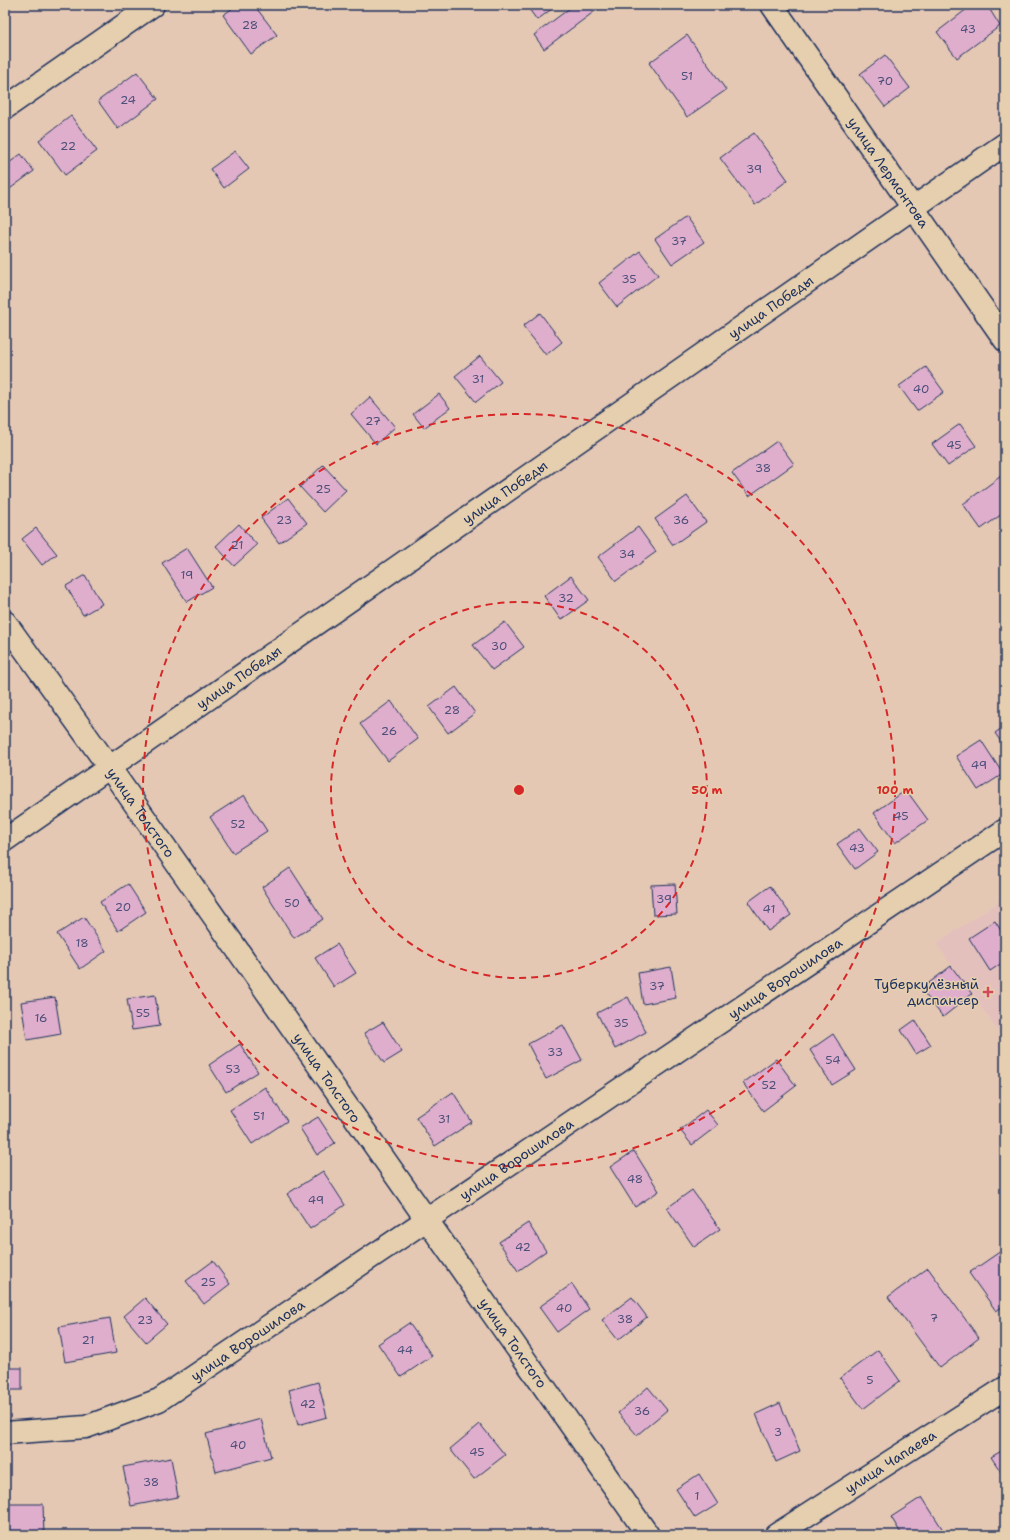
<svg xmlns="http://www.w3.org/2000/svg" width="1010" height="1540" viewBox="0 0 1010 1540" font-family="'Shantell Sans',sans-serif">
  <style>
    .built { fill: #e4c0bc }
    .building { fill: #e0aecd; stroke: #1b2f5e }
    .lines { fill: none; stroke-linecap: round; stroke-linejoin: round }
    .minor-casing { stroke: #1b2f5e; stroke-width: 25 }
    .minor { stroke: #e6cfae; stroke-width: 22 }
    .ring { fill: none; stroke: #d62828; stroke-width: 2; stroke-dasharray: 7 5 }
    .poi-dot { fill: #d1495b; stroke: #e6cfae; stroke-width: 1.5 }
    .labels { text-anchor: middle; stroke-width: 3; stroke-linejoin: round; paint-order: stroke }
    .number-label { font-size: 12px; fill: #4c4f7a }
    .street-label { font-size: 14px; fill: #1b2f5e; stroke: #e6cfae }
    .poi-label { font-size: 14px; fill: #1b2f5e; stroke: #e6cfae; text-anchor: end }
    .centre { fill: #d62828; stroke: #e6cfae; stroke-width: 2 }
    .ring-label { font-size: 12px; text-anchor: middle; font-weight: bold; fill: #d62828; stroke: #e6cfae; stroke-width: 3; stroke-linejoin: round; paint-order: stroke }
  </style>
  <rect width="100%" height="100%" fill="#e5c8b4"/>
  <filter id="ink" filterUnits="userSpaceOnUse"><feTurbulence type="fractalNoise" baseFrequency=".025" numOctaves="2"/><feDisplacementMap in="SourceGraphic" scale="8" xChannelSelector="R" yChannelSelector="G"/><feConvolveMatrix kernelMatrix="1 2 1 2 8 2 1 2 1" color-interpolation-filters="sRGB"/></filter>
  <g filter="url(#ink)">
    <path class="built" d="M1005,898v143l-69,-98z"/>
    <g class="building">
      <path d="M237,5h17l23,30 -26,19 -28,-39z"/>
      <path d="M526,5h31l-20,15z"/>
      <path d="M574,5h17l4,6 -51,38 -10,-14z"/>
      <path d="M972,5h15l13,21 -43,32 -20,-26z"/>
      <path d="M687,35l39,55 -39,27 -38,-54z"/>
      <path d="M885,55l25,33 -25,19 -25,-33z"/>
      <path d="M137,72l21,27 -40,30 -20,-28z"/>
      <path d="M71,116l26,35 -32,24 -26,-35z"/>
      <path d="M754,133l34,47 -33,25 -35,-47z"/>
      <path d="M235,151l14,18 -25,19 -14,-19z"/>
      <path d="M21,154l13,17 -27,20 -2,-3v-22z"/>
      <path d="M686,217l18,25 -32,22 -17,-25z"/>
      <path d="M640,251l18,24 -41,32 -18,-24z"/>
      <path d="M540,313l22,29 -16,13 -23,-29z"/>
      <path d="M480,356l21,26 -25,20 -21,-26z"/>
      <path d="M926,367l18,25 -27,19 -18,-25z"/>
      <path d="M439,394l11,14 -26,20 -11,-14z"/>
      <path d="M370,397l25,30 -19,17 -25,-30z"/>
      <path d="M960,424l16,22 -28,20 -16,-22z"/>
      <path d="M777,441l17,23 -45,32 -17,-23z"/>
      <path d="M323,465l23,25 -23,22 -23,-25z"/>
      <path d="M1001,476l4,5v31l-24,17 -18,-25z"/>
      <path d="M687,496l19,26 -33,23 -18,-26z"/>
      <path d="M288,498l19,25 -28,20 -18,-25z"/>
      <path d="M239,524l18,21 -23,21 -18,-20z"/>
      <path d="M638,527l18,25 -40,29 -18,-24z"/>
      <path d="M36,528l21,26 -15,11 -20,-26z"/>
      <path d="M187,548l25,39 -25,15 -25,-39z"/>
      <path d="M85,575l17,29 -19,11 -17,-29z"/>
      <path d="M571,576l18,24 -28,20 -17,-24z"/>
      <path d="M505,622l19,25 -32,23 -19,-25z"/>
      <path d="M456,687l19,26 -27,20 -19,-26z"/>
      <path d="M391,701l27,38 -30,22 -28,-37z"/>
      <path d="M1005,726v22l-10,-15z"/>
      <path d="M981,740l22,34 -25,16 -22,-34z"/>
      <path d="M906,790l22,30 -33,23 -21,-30z"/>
      <path d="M244,795l23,36 -34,22 -23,-36z"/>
      <path d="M860,828l18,24 -23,17 -18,-25z"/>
      <path d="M290,868l33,51 -29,19 -32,-51z"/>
      <path d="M128,884l18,28 -28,19 -18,-29z"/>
      <path d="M675,884l2,30 -24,1 -2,-30z"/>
      <path d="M770,886l21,29 -23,16 -20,-29z"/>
      <path d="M84,917l22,34 -26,18 -23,-35z"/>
      <path d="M995,921l10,16v24l-15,10 -21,-33z"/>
      <path d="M337,944l19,29 -22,14 -19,-29z"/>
      <path d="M951,966l21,28 -29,23 -22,-28z"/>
      <path d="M671,967l5,31 -33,6 -5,-31z"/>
      <path d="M155,995l5,31 -28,4 -5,-31z"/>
      <path d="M55,997l6,37 -34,6 -6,-38z"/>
      <path d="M628,997l18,35 -31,17 -18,-36z"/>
      <path d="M915,1020l16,25 -15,9 -15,-24z"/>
      <path d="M383,1022l19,30 -18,11 -20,-30z"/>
      <path d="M563,1025l19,35 -36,19 -18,-35z"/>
      <path d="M833,1034l23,36 -24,15 -22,-35z"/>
      <path d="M240,1044l18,28 -32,20 -17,-27z"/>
      <path d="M776,1059l20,27 -33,25 -20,-28z"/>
      <path d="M265,1087l22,34 -35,23 -22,-34z"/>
      <path d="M453,1092l19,30 -37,24 -19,-29z"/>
      <path d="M706,1110l12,15 -26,20 -12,-15z"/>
      <path d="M318,1117l17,26 -18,12 -17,-27z"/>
      <path d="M634,1151l25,40 -24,16 -25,-40z"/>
      <path d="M323,1171l22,34 -35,24 -23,-35z"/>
      <path d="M692,1190l28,39 -26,18 -27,-39z"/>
      <path d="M528,1223l18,28 -28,20 -19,-29z"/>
      <path d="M1001,1251l4,5v49l-9,6 -27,-38z"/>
      <path d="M213,1261l17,23 -26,20 -18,-23z"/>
      <path d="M928,1268l51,70 -39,30 -52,-71z"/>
      <path d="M572,1284l17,25 -32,23 -18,-25z"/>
      <path d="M632,1297l15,20 -29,23 -16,-20z"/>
      <path d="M145,1298l22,26 -21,18 -22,-26z"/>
      <path d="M110,1318l6,35 -51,9 -6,-35z"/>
      <path d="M409,1323l23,33 -31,21 -23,-33z"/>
      <path d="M878,1350l22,31 -37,28 -23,-31z"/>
      <rect x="5" y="1368" width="17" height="22"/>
      <path d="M318,1382l9,35 -29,8 -9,-35z"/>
      <path d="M648,1387l19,23 -30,25 -19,-22z"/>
      <path d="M780,1403l20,48 -24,11 -20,-48z"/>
      <path d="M261,1419l10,38 -55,15 -10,-38z"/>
      <path d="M480,1424l25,31 -31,24 -24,-30z"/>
      <path d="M1005,1449v29l-14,-21z"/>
      <path d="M171,1458l7,39 -47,9 -8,-39z"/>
      <path d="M699,1474l19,30 -23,14 -19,-29z"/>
      <path d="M922,1497l23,36 -2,2h-41l-11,-18z"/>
      <path d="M5,1504h38l1,31h-38z"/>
    </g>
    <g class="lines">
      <defs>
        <g id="minor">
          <path id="s1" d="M772,5l233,335"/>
          <path d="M5,108l148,-103"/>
          <path id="s2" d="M5,622l104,145 539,768"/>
          <path id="s3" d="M5,840l1000,-696"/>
          <path id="s4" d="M5,1433l81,-6 73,-27 846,-570"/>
          <path id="s5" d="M776,1535l229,-147"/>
        </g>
      </defs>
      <use href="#minor" class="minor-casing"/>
      <use href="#minor" class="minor"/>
    </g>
  </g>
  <g class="ring">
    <circle cx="519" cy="790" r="188"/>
    <circle cx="519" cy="790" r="376"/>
  </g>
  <path class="poi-dot" d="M986 986h4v4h4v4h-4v4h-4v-4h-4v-4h4z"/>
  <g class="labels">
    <g class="number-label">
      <text x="250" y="29">28</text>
      <text x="968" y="33">43</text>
      <text x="687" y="80">51</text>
      <text x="885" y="85">70</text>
      <text x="128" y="104">24</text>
      <text x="68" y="150">22</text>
      <text x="754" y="173">39</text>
      <text x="679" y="245">37</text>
      <text x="629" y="283">35</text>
      <text x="478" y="383">31</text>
      <text x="921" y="393">40</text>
      <text x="373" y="425">27</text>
      <text x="954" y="449">45</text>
      <text x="763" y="472">38</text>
      <text x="323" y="493">25</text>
      <text x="284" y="524">23</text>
      <text x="681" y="524">36</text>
      <text x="237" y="549">21</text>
      <text x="627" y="558">34</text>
      <text x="187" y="579">19</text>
      <text x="566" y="602">32</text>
      <text x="499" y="650">30</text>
      <text x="452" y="714">28</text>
      <text x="389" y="735">26</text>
      <text x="979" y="769">49</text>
      <text x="901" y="820">45</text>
      <text x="238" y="828">52</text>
      <text x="857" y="852">43</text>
      <text x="664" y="903">39</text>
      <text x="292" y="907">50</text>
      <text x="123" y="911">20</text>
      <text x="769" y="913">41</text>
      <text x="82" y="947">18</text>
      <text x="657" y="990">37</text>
      <text x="143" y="1017">55</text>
      <text x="41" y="1022">16</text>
      <text x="621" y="1027">35</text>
      <text x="555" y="1056">33</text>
      <text x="833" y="1064">54</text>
      <text x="233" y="1073">53</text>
      <text x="769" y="1089">52</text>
      <text x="259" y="1120">51</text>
      <text x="444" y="1123">31</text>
      <text x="635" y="1183">48</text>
      <text x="316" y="1204">49</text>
      <text x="523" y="1251">42</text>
      <text x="208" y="1286">25</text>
      <text x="564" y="1312">40</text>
      <text x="934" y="1322">7</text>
      <text x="625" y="1323">38</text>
      <text x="145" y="1324">23</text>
      <text x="88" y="1344">21</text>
      <text x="405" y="1354">44</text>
      <text x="870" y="1384">5</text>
      <text x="308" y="1408">42</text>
      <text x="642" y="1415">36</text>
      <text x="778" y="1436">3</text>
      <text x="238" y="1449">40</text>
      <text x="477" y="1456">45</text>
      <text x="151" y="1486">38</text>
      <text x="697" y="1500">1</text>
    </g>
    <g class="street-label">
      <text dy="5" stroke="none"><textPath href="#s1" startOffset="204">улица Лермонтова</textPath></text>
      <text dy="5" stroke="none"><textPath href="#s3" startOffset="933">улица Победы</textPath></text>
      <text dy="5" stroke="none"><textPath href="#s3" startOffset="609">улица Победы</textPath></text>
      <text dy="5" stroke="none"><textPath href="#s3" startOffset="285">улица Победы</textPath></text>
      <text dy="5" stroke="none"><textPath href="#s2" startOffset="234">улица Толстого</textPath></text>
      <text dy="5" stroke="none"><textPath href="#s4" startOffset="914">улица Ворошилова</textPath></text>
      <text dy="5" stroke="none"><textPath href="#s2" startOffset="558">улица Толстого</textPath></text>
      <text dy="5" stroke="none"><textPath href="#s4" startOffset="590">улица Ворошилова</textPath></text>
      <text dy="5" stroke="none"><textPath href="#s4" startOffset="266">улица Ворошилова</textPath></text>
      <text dy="5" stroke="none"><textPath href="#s2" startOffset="882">улица Толстого</textPath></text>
      <text dy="5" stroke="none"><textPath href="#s5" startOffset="136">улица Чапаева</textPath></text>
    </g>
    <g class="poi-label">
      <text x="979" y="989">Туберкулёзный<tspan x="979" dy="16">диспансер</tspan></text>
    </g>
  </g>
  <circle cx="519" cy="790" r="6" class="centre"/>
  <g class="ring-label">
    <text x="707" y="794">50 m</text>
    <text x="895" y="794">100 m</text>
  </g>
  <rect width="1010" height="1540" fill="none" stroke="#e6cfae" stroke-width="20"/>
  <rect x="10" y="10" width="990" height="1520" fill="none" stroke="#1b2f5e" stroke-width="1.5" filter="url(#ink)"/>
</svg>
